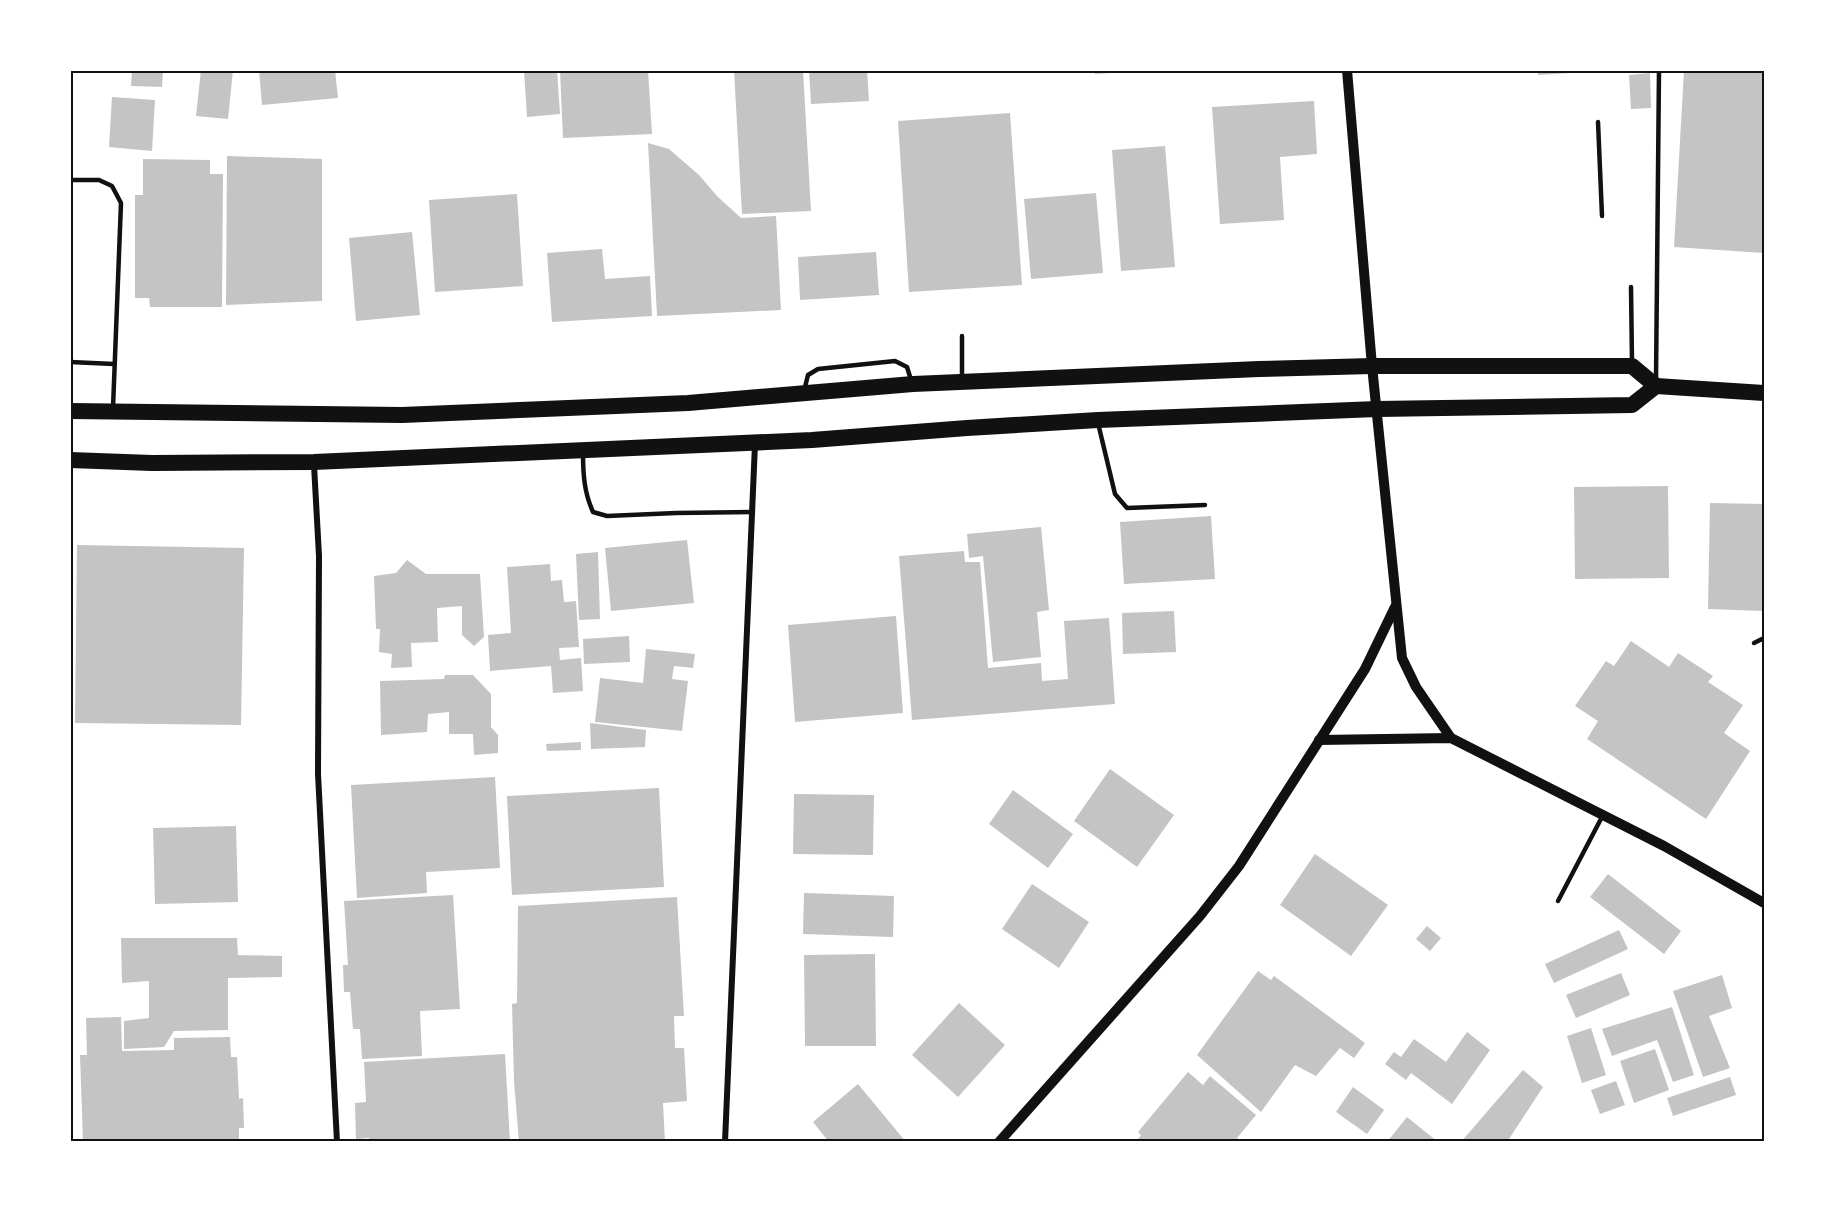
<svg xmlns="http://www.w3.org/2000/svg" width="1835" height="1212" viewBox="0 0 1835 1212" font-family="Jost,sans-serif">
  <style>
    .building { fill: #c4c4c4 }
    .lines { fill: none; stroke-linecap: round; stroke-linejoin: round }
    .service { stroke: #111; stroke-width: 4.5 }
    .minor { stroke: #111; stroke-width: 6 }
    .tertiary { stroke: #111; stroke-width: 10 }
    .trunk { stroke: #111; stroke-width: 16 }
    .neatline { fill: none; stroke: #111; stroke-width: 2 }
  </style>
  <rect width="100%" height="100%" fill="#fff"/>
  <g class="building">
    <path d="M132,70h31l-1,17 -31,-1z"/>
    <path d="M201,70h32l-5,49 -32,-3z"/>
    <path d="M259,70h76l3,28 -76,7z"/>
    <path d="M524,70h33l3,44 -33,3z"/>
    <path d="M560,70h88l4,64 -89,4z"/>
    <path d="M734,70h69l8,141 -69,3z"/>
    <path d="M809,70h58l2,31 -58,3z"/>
    <path d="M1095,70h29v2l-29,2z"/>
    <path d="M1538,70h48v2l-48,3z"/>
    <path d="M1684,70l80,2v181l-90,-6z"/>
    <path d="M1650,73l1,35 -20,1 -2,-34z"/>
    <path d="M112,97l43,3 -3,51 -43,-4z"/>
    <path d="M1314,101l3,53 -37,3 4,63 -64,4 -8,-117z"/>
    <path d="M1010,113l12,172 -113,7 -11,-171z"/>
    <path d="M648,143l21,6 30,26 18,21 24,22 35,-2 5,94 -124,6z"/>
    <path d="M1165,146l10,121 -54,4 -9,-121z"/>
    <path d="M227,156l95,3v142l-96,4z"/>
    <path d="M143,159l67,1v14h13l-1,133h-72l-1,-9h-14v-103h8z"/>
    <path d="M1096,193l7,80 -72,6 -7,-80z"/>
    <path d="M517,194l6,92 -88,6 -6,-92z"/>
    <path d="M412,232l8,83 -64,6 -7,-83z"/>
    <path d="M602,249l3,30 45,-3 2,40 -100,6 -5,-69z"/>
    <path d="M876,252l3,43 -79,5 -2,-43z"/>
    <path d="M1668,486l1,92 -94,1 -1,-92z"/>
    <path d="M1710,503l54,1v107l-56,-2z"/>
    <path d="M1211,516l4,63 -91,5 -4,-62z"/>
    <path d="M1041,527l8,83 -12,2 4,45 -48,5 -10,-106 -14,2 -2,-24z"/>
    <path d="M687,540l7,63 -83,8 -6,-63z"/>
    <path d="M77,545l167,3 -3,177 -166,-2z"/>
    <path d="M964,551l1,11h15l8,106 53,-5 1,18 26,-2 -4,-58 45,-3 6,86 -203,16 -13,-164z"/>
    <path d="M598,552l2,67 -21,1 -3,-66z"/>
    <path d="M407,560l19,14h54l4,63 -10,9 -12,-11v-29l-25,2 1,34 -27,1 1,24 -21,1 1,-14 -13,-2 1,-23h-4l-2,-53 22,-3z"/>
    <path d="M550,564l1,17 11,-1 2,22 12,-1 3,46 -20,1 1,12 21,-2 2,33 -30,2 -2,-27 -61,5 -2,-36 23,-2 -4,-66z"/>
    <path d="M1174,611l2,41 -53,2 -1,-41z"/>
    <path d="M896,616l7,97 -108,9 -7,-97z"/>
    <path d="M629,636l1,26 -46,2 -1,-25z"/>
    <path d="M1631,641l38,26 9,-14 35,23 -5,6 35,23 -19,28 26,18 -44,68 -119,-80 11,-18 -23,-15 31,-45 8,5z"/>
    <path d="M646,649l49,5 -2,14 -19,-2 -2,13 16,2 -6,50 -87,-9 5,-44 43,5z"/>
    <path d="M445,675h28l18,19v33l7,8v18l-24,2 -1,-21h-24v-22l-21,2 -1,18 -46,3 -1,-54 64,-2z"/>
    <path d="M590,723l56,7 -1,17 -54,2z"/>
    <path d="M581,742v8l-34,1 -1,-7z"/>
    <path d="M1110,769l64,46 -37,52 -63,-46z"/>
    <path d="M495,777l5,91 -74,4 1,21 -70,5 -6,-113z"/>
    <path d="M659,788l5,99 -152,8 -5,-99z"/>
    <path d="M1013,790l60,44 -25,34 -59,-44z"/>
    <path d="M794,794l80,1 -1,60 -80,-1z"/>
    <path d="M236,826l2,76 -83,2 -2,-76z"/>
    <path d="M1315,854l73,51 -37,51 -71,-51z"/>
    <path d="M1608,874l73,57 -17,23 -74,-57z"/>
    <path d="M1032,884l57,38 -30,46 -57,-39z"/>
    <path d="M804,893l90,3 -1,41 -90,-3z"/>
    <path d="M453,895l7,114 -40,2 2,45 -60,3 -2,-30h-7l-3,-37h-6l-1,-27h5l-4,-64z"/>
    <path d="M677,897l7,119h-10l1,32h9l3,53 -24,2 2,39h-146l-5,-61 -2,-77 5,-1 1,-97z"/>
    <path d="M1427,926l14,12 -11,13 -14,-12z"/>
    <path d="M1619,930l9,19 -74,34 -9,-19z"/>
    <path d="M121,938h116l1,17 44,1v21l-54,1v52l-54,1 -10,16 -40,2v-28l25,-3v-37l-27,2z"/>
    <path d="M875,954l1,92h-71l-1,-91z"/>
    <path d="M1258,971l13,9 3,-4 91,67 -11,15 -14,-10 -24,28 -21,-11 -34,47 -64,-57z"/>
    <path d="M1621,973l9,22 -54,23 -10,-23z"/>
    <path d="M1722,975l10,33 -23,8 21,52 -27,9 -30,-86z"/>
    <path d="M959,1003l46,42 -47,52 -46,-42z"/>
    <path d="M1672,1007l22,68 -21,7 -16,-42 -45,16 -10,-27z"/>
    <path d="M121,1017l1,34 52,-1v-12l56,-1 1,20h6l2,42 4,-1 1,30h-5v14h-156l-3,-87h7l-1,-37z"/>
    <path d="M1591,1028l15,47 -24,8 -15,-47z"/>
    <path d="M1467,1032l23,18 -38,54 -41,-31 -5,7 -21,-16 9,-12 7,5 13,-18 32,23z"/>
    <path d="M1655,1049l14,41 -35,13 -14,-42z"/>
    <path d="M505,1054l5,88h-141v-4l-13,1 -1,-36 11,-1 -2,-40z"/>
    <path d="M1523,1070l20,17 -34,52 4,3h-52z"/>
    <path d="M1188,1072l15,13 7,-9 46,39 -19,23 4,4h-105l5,-7 -3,-3z"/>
    <path d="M1730,1077l6,18 -63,21 -6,-18z"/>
    <path d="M1616,1081l9,24 -25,9 -9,-24z"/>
    <path d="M858,1084l48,58h-77l-16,-20z"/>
    <path d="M1353,1087l31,23 -17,24 -31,-22z"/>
    <path d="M1407,1117l31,25h-51z"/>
  </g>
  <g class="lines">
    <g class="service">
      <path d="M1598,122l4,94"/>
      <path d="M70,180h29l13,6 9,17 -8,205"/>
      <path d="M1631,287l1,75"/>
      <path d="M962,336v41"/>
      <path d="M70,362l44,2"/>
      <path d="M1656,380l3,-310"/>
      <path d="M804,391l4,-16 10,-6 77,-8 12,6 4,13"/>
      <path d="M1098,423l17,71 12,14 78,-3"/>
      <path d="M583,452c0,22 1,40 10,60l14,4 69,-3 77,-1"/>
      <path d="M1754,643l10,-5"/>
      <path d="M1558,901l45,-86"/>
    </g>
    <g class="minor">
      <path d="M314,465l5,91 -1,218 19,368"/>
      <path d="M725,1142l30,-698"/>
    </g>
    <g class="tertiary">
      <path d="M1347,70l25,296 30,292 14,29 35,51"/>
      <path d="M1319,740l132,-2 213,108 100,57"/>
      <path d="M999,1142l201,-226 39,-50 126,-197 30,-62"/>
    </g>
    <g class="trunk">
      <path d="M70,411l332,4 286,-12 225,-19 346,-15 113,-3h260l24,20 108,7"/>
      <path d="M70,460l82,3 162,-1 498,-22 155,-12 131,-8 279,-11 255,-4 24,-19"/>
    </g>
  </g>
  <rect width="1835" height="1212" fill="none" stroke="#ffffff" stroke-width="144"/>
  <rect x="72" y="72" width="1691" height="1068" class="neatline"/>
</svg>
